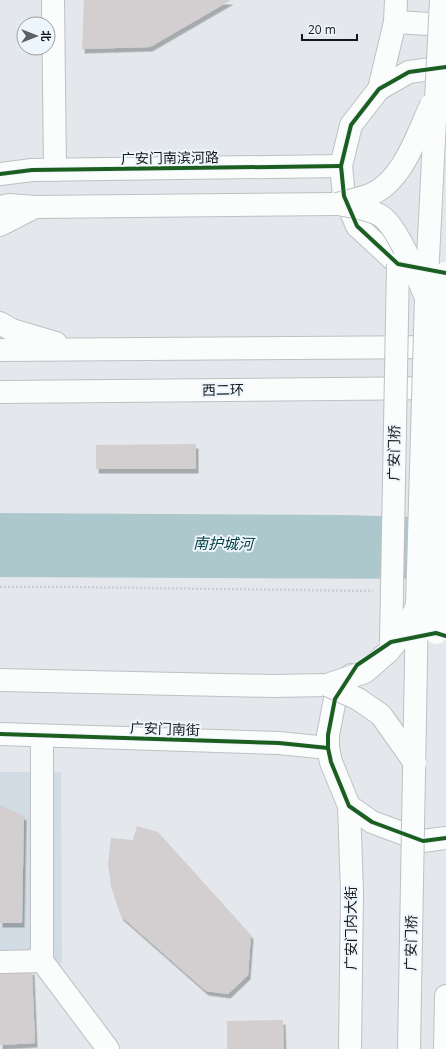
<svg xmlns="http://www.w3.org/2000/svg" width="446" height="1049" viewBox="0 0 446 1049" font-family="'Open Sans','Noto Sans SC',sans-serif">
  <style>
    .built { fill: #d2dce5 }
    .water { fill: #adc8cc }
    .building { fill: #d3cfd0; filter: url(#shadow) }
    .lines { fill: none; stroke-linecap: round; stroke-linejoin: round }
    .minor-casing { stroke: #bec0c3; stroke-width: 24 }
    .major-casing { stroke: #bec0c3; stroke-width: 24 }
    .highway-casing { stroke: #bec0c3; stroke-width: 24 }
    .path { stroke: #cbcdce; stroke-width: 2.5; stroke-dasharray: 2 2; stroke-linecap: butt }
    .minor { stroke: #fbfcfc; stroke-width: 22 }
    .major { stroke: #fbfcfc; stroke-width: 22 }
    .highway { stroke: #fbfcfc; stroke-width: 22 }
    .minor-bridge-casing { stroke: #bec0c3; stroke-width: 24; stroke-linecap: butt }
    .major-bridge-casing { stroke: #bec0c3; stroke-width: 24; stroke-linecap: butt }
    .highway-bridge-casing { stroke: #bec0c3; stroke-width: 24; stroke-linecap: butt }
    .minor-bridge { stroke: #fbfcfc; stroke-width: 22 }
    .major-bridge { stroke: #fbfcfc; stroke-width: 22 }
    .highway-bridge { stroke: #fbfcfc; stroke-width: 22 }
    .cycleway-casing { stroke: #eef6fd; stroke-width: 6 }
    .cycleway { stroke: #1b5e20; stroke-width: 4 }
    .labels { text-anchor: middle; stroke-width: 4; stroke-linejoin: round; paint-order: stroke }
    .street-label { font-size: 14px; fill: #15181a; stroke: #eef6fd }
    .water-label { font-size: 15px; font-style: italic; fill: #054146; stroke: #eef6fd }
  </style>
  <defs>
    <filter id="shadow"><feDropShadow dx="2.5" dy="4.5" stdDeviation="0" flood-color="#0004"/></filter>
  </defs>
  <rect width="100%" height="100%" fill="#e4e8ec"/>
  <path class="built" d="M0,772h61l1,191 -62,3z"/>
  <path class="water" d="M0,513l345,2 101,3v61l-446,-2z"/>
  <g class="building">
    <path d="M84,0h147l-81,47 -68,2z"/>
    <path d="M196,444v25h-100v-24z"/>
    <path d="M0,805l24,11 -2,107h-22z"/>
    <path d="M137,826l21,6 93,103 -3,40 -20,19 -22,-3 -85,-75 -10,-29 -3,-23 3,-26 22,2z"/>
    <path d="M32,970l3,73 -35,2v-74z"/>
    <path d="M283,1020l1,29h-57v-28z"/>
  </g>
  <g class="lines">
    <defs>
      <g id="minor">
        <path d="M53,0l2,170"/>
        <path d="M395,22l51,3"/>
        <path d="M379,89l16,-67 1,-22"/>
        <path d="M0,174l32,-4 309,-4"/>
        <path d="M417,268l-19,-4 -41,-38 -13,-30 -3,-30 10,-41 28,-36 30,-17 37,-5"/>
        <path d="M351,675l-16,24 -7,36v13l3,14 18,44 23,16 51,19 23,-3"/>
        <path d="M0,734l279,9 49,5"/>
        <path d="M42,736v225l66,88"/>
        <path d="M349,806l3,86 -2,157"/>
        <path d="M0,962l42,-1"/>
      </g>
      <path id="major" d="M445,1049l1,-53"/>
      <g id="highway">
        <path d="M0,207l9,-2 26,2 302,-3"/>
        <path d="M0,225l33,-17"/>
        <path d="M0,323l12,7 44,13"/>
        <path d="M0,350l443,-3"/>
        <path d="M0,392l443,-4"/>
        <path d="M0,680l272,6 55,-1"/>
      </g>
    </defs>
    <use href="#minor" class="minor-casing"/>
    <use href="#major" class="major-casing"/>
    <use href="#highway" class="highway-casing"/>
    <path class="path" d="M0,587h68l305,4"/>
    <use href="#minor" class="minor"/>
    <use href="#major" class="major"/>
    <use href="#highway" class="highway"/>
    <defs>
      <g id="minor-bridge">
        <path d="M436,633l9,-360"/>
        <path d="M391,642l7,-378"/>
      </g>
      <path id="major-bridge" d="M409,1049l8,-444"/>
      <g id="highway-bridge">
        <path d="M337,204c11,-3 23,-5 33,-9 33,-14 47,-60 61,-90"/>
        <path d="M343,205c12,2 27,4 38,11 17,11 35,59 44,79"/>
        <path d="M327,685l38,-13 23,-20 17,-21 12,-26 9,-307 15,-298"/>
        <path d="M327,685l31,14 23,16 34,48"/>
      </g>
    </defs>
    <use href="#minor-bridge" class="minor-bridge-casing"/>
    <use href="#major-bridge" class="major-bridge-casing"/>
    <use href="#highway-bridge" class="highway-bridge-casing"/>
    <use href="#minor-bridge" class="minor-bridge"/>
    <use href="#major-bridge" class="major-bridge"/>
    <use href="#highway-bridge" class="highway-bridge"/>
    <defs>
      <g id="cycleway">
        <path d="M446,67l-37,5 -30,17 -28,36 -10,41 3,30 13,30 41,38 48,9"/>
        <path d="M0,174l32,-4 309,-4"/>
        <path d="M446,636l-10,-3 -45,9 -34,23 -22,34 -7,36v13l3,14 18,44 23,16 51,19 23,-3"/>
        <path d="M0,734l279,9 49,5"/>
      </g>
    </defs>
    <use href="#cycleway" class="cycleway-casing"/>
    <use href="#cycleway" class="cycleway"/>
  </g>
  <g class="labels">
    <g class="street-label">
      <text transform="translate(170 158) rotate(-1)" y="5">广安门南滨河路</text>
      <text transform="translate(223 390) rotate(-1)" y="5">西二环</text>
      <text transform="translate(394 453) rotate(-89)" y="5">广安门桥</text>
      <text transform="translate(165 729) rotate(2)" y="5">广安门南街</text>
      <text transform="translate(351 928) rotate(-90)" y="5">广安门内大街</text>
      <text transform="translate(411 943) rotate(-89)" y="5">广安门桥</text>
    </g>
    <g class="water-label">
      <text transform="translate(223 544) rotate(1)" y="5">南护城河</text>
    </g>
  </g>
  <g transform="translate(36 36) rotate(90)"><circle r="19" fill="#eef6fd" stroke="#979da2"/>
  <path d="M0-3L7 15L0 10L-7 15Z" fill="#5d6164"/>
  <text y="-6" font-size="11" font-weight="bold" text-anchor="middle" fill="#15181a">北</text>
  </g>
  <path d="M302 34v6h55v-6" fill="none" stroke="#15181a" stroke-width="2"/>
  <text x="308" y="34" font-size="12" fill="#15181a" stroke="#eef6fd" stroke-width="3" paint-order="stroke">20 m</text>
</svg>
